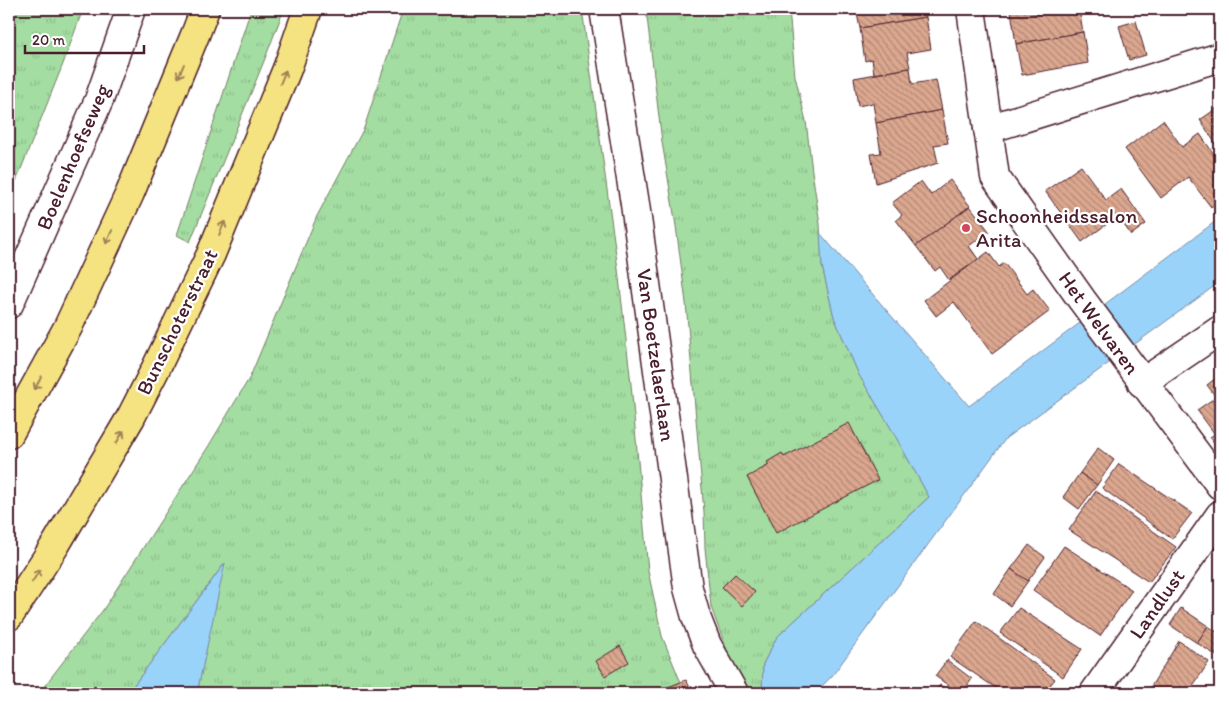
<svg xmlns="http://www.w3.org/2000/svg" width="1229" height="702" viewBox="0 0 1229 702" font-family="Itim,sans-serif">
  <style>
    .grass { fill: url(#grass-tufts); stroke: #767e66 }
    .water { fill: #9ad3fa; stroke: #7a8ba7 }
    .building { fill: url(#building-back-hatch); stroke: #4a1f2b }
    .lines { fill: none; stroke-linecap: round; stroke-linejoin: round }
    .minor-casing { stroke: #4a1f2b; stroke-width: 31 }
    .major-casing { stroke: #4a1f2b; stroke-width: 31 }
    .minor { stroke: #fff; stroke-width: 28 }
    .major { stroke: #f5e382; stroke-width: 28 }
    .oneway { stroke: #a08156 }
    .poi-dot { fill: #d1495b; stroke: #fff; stroke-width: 2 }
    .labels { text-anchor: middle; stroke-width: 4.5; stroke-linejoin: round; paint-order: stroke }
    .street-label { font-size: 21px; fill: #4a1f2b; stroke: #fff }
    .poi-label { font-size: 21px; fill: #4a1f2b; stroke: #fff; text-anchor: start }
  </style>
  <defs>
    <pattern id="grass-tufts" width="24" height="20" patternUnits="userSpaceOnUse" patternTransform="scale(1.25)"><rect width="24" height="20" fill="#a3dda2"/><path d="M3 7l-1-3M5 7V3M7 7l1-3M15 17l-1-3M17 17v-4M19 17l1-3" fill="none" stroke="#8ebd8c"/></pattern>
    <pattern id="building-back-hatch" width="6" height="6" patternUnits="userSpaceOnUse" patternTransform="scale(1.25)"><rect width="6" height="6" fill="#dba78f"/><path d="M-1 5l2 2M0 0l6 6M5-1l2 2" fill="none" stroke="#b48775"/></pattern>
  </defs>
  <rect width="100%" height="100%" fill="#fff"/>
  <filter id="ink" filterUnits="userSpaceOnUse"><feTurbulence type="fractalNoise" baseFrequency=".02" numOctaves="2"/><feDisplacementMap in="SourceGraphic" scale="10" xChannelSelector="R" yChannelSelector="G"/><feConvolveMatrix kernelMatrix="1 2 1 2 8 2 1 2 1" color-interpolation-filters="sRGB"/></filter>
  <g filter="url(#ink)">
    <g class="grass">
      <path d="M9,9h74l-20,55 -54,135z"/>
      <path d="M251,9h33l-20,52 -74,181 -13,-7z"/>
      <path d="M403,9h179l36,260 13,115 17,187 14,65 17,42 9,15h-491l27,-129 -96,129h-89l64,-83 105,-163 42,-70 67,-161 47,-88z"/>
      <path d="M646,9h143l6,67 11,45 6,50 8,53 2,42 12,51 25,58 33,55 37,67 -152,140 -14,27 -1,29h-16l-8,-12 -27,-74 -6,-59 -1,-36 -18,-209 -10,-77 -14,-84z"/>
    </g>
    <g class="water">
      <path d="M1220,218v64l-214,156 -174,238 -17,17h-53l1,-29 14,-27 152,-140 -37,-67 -33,-55 -25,-58 -12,-51 -2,-33 149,173z"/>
      <path d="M225,563l-28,130h-69z"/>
    </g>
    <g class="building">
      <path d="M856,9h68l2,8 -66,11z"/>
      <path d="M1028,9h51l4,23 -67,12 -5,-33z"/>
      <path d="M926,17l5,32 -24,4 3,15 -36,6 -2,-15 -7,2 -5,-33z"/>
      <path d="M1136,21l10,34 -17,5 -10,-34z"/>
      <path d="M1083,32l5,31 -66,12 -6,-31z"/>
      <path d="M910,68l2,16 24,-4 6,30 -66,13 -3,-20 -15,3 -4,-28z"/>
      <path d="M1220,106v44l-20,-30z"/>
      <path d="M942,110l6,33 -14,2 4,18 -62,20 -5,-29 10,-1 -5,-30z"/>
      <path d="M1163,120l19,27 18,-13 20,29v37l-9,7 -23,-30 -27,21 -36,-49z"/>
      <path d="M1081,166l25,34 15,-11 25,35 -15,11 -13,-19 -36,26 -37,-51z"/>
      <path d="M950,180l20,26 -54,40 -20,-26 6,-5 -10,-12 29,-22 10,14z"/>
      <path d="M970,206l19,25 -20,15 9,13 -29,21 -9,-13 -5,4 -19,-25z"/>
      <path d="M988,252l11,15 5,-4 23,31 6,-5 17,22 -58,43 -38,-52 -18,14 -12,-16z"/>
      <path d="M1216,378l4,6v57l-23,-31 19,-13 -9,-12z"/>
      <path d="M849,423l29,57 -102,53 -29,-56 22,-12 -2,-3 15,-9 2,4z"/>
      <path d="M1215,434l5,7v10l-10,-14z"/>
      <path d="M1098,448l16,12 -17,25 -17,-12z"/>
      <path d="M1119,464l73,49 -20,26 -70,-51z"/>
      <path d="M1080,473l17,12 -18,24 -16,-12z"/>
      <path d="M1096,491l80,56 -27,35 -80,-52z"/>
      <path d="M1029,545l16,12 -17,24 -17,-12z"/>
      <path d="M1064,546l68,44 -32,46 -67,-46z"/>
      <path d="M1011,569l17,12 -18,25 -16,-12z"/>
      <path d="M735,574l20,18 -13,14 -20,-19z"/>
      <path d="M1019,608l63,41 -19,28 -63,-44z"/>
      <path d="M1181,608l27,18 -11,17 -27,-18z"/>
      <path d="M976,621l79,58 -11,14h-41l-53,-36z"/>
      <path d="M1208,626l12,8v24l-23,-15z"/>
      <path d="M1179,641l30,21 -21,31h-41z"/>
      <path d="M620,646l9,16 -24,14 -9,-15z"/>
      <path d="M947,660l25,19 -10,14h-3l-24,-17z"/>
      <path d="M686,680l7,13h-23l-2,-6z"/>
      <path d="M940,685l12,8h-18z"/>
    </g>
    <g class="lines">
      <defs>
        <g id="minor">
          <path d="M604,9l31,195 53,384 8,29 11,28 27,48"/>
          <path d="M971,9l24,168 87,123 138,185"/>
          <path d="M988,129l232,-72"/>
          <path d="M9,304l90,-204 32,-91"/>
          <path d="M1142,383l78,-53"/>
          <path d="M1094,693l126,-178"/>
        </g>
        <g id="major">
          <path d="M9,434l59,-107 62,-134 65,-158 10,-26"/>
          <path d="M9,616l47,-72 75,-127 23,-45 57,-118 76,-185 21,-60"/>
        </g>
      </defs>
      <use href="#minor" class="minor-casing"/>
      <use href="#major" class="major-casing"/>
      <use href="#minor" class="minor"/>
      <use href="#major" class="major"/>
    </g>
    <defs><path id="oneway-shaft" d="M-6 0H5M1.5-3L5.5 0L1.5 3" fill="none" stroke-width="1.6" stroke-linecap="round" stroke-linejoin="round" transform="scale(1.25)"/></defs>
    <g class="oneway">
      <use href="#oneway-shaft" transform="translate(181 71) rotate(113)"/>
      <use href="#oneway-shaft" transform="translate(283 77) rotate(-68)"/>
      <use href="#oneway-shaft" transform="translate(222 228) rotate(-68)"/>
      <use href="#oneway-shaft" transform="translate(109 237) rotate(115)"/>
      <use href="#oneway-shaft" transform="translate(38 383) rotate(118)"/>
      <use href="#oneway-shaft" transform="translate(120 437) rotate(-60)"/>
      <use href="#oneway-shaft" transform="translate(36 576) rotate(-57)"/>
    </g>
  </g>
  <circle class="poi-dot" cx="966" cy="228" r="5"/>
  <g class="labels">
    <g class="street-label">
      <text transform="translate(73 157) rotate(-67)" y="7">Boelenhoefseweg</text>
      <text transform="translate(177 322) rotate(-64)" y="7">Bunschoterstraat</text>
      <text transform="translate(1099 323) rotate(54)" y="7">Het Welvaren</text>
      <text transform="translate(656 355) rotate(82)" y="7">Van Boetzelaerlaan</text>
      <text transform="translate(1157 604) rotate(-55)" y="7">Landlust</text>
    </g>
    <g class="poi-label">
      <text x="976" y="223">Schoonheidssalon<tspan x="976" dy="24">Arita</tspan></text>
    </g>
  </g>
  <rect width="1229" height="702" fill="none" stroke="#fff" stroke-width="30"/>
  <rect x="15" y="15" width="1199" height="672" fill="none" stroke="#4a1f2b" stroke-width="2" filter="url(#ink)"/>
  <path d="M25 45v8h119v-8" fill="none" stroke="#4a1f2b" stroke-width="2.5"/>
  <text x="32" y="45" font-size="15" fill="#4a1f2b" stroke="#ffffff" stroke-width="4" paint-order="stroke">20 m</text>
</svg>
